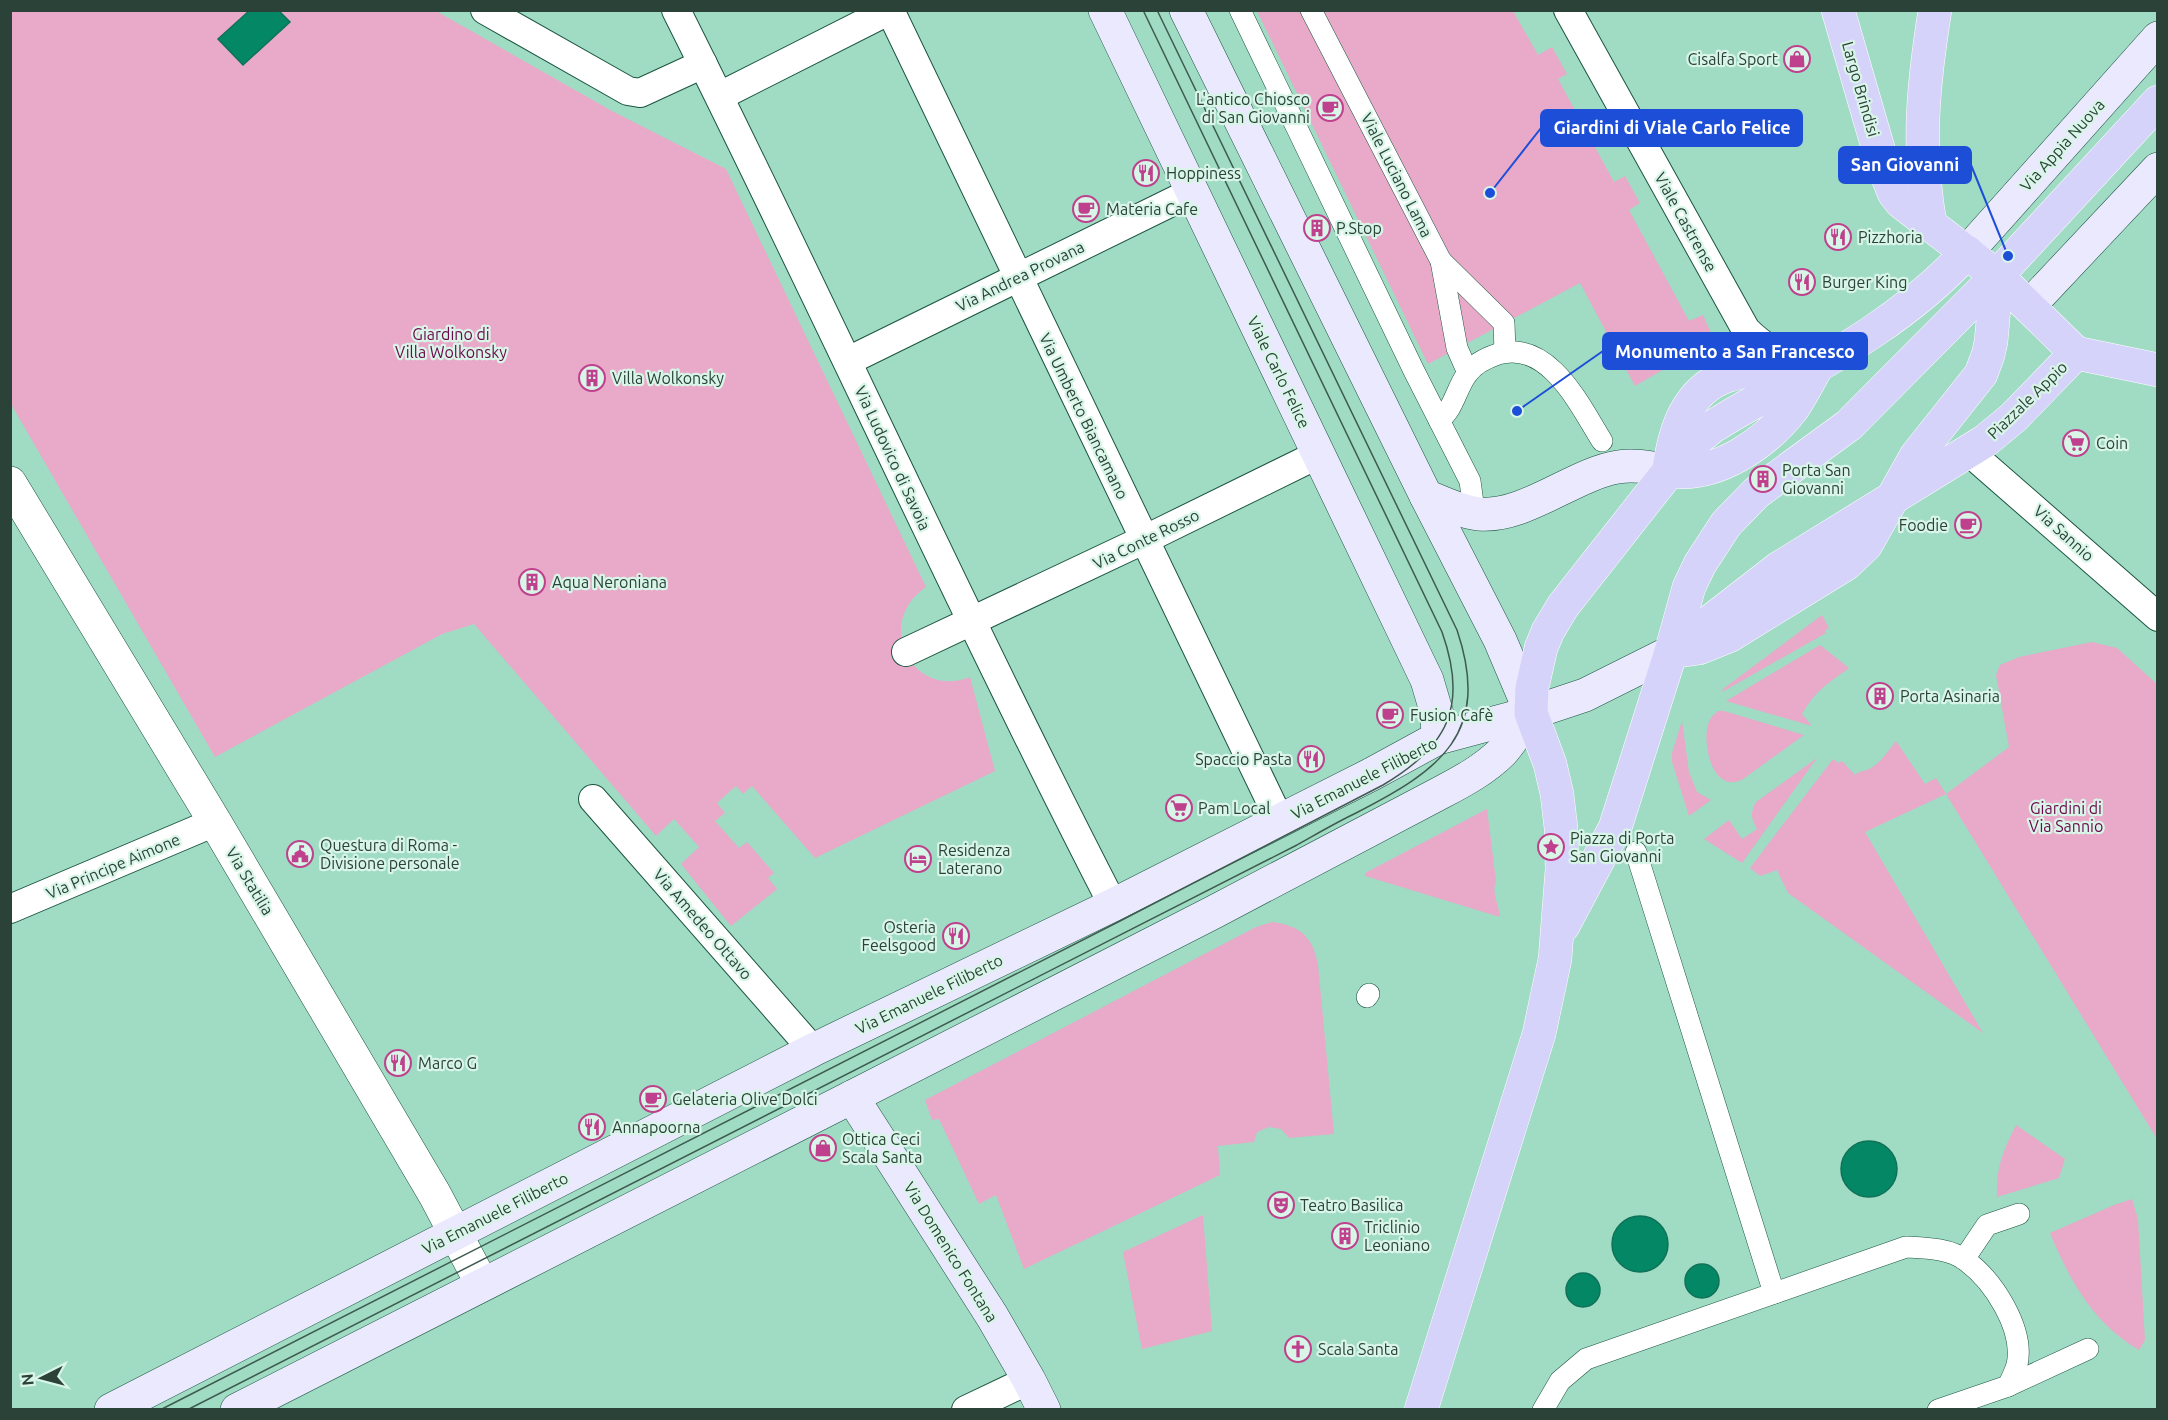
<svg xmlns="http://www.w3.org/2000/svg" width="2168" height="1420" viewBox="0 0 2168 1420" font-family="Ubuntu,sans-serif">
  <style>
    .green { fill: #e9a9c9 }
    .water { fill: #048765; stroke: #0f7258; stroke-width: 1.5 }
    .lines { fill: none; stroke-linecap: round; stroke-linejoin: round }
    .pedestrian-casing { stroke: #1b5542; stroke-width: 22 }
    .minor-casing { stroke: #1b5542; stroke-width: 30 }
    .tertiary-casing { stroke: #1b5542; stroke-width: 34 }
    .secondary-casing { stroke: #1b5542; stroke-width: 34 }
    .primary-casing { stroke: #fff; stroke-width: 34 }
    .pedestrian { stroke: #fff; stroke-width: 21 }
    .minor { stroke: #fff; stroke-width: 28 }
    .tertiary { stroke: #fff; stroke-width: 33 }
    .secondary { stroke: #eae9fd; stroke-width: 33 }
    .primary { stroke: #d6d3fb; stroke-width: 33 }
    .tram { stroke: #3d5b4f; stroke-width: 1.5 }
    .labels { text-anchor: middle; stroke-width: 4.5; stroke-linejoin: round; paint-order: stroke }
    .poi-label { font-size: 16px; fill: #2a4238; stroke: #d8f5e8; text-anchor: start }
    .street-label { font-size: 16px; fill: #2a4238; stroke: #d8f5e8 }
    .park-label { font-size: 16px; fill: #6c094a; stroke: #d8f5e8 }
    .leader { fill: none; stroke: #1d4ed8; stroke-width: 2 }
    .callout-dot { fill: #1d4ed8; stroke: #d8f5e8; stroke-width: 2 }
    .callout { fill: #1d4ed8; stroke: #1d4ed8; stroke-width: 2 }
    .callout-label { font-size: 18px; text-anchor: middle; font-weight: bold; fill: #fff }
  </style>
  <rect width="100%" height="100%" fill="#a0dbc3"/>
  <g class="green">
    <path d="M10,11h239l-30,28 71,-17 -11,-11h157l176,100 114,58 200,418c-53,36 -14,113 44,90l25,94 -180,87 -63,-72 -9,8 -7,-8 -19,17 8,10 -10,8 24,27 8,-6 27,31 -6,5 9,11 -46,37 -50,-62 18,-17 -25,-28 -18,17 -182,-212 -32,10 -227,123 -204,-353z"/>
    <path d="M1257,11h256l25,44 14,-8 15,27 -9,5 56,103 11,-6 15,27 -11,7 60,111 14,-6 11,25 -79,46 -55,-103 -152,81z"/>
    <path d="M1822,615l7,13 -4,2 1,3 -104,59 1,-3z"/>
    <path d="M2092,642l25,6 40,36v455l-211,-345 -81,38 118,201 -195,-140 -11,-23 -17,6 -10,-8 83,-109 5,4 4,-2 13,14c5,-5 8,-3 14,-6 11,-5 19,-18 27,-28l29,43 11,-6 10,16 63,-47 -13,-72 4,-10 19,-8z"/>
    <path d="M1820,645l29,23c-22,16 -33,22 -47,46l10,12 -86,-25z"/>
    <path d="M1718,711h6l80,24 -61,44c-32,18 -44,-44 -32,-61 0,-1 6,-6 7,-7z"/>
    <path d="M1682,721l7,51 8,20 14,8 -22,16 -17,-54v-9z"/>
    <path d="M1817,758l-75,105 -38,-24 25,-19 13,19 15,-10c-6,-11 -7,-16 -1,-27z"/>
    <path d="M1487,809l9,72c-5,11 3,24 4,36l-135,-41v-3z"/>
    <path d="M1272,922c29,4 41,15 46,43l16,169 -45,4 -8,-9 -12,-2 -12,5 -3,10 -36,4 2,29 -196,94 -28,-74 -17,9 -40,-85 -7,1 -7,-20 331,-173z"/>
    <path d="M2016,1125l49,34 -6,19 -62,19c-1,-30 6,-46 19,-72z"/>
    <path d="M2132,1199l6,20 7,121 -6,10c-46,-27 -69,-69 -89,-117l64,-28z"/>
    <path d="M1203,1215l9,116 -70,18 -19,-97z"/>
  </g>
  <g class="water">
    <path d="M249,11h30l11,11 -47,43 -25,-26z"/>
    <circle cx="1869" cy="1169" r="28"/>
    <circle cx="1640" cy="1244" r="28"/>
    <circle cx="1702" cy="1281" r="17"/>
    <circle cx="1583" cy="1290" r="17"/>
  </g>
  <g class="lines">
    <defs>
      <g id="pedestrian">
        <path d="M1240,10l174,361 56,110 3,22"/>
        <path d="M1311,10l130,251 16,87 11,25"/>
        <path d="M1441,261l63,62 1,29"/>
        <path d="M1439,420c15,-11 17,-31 28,-46 7,-10 19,-16 31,-20 51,-15 82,52 104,87"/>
        <path d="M1636,852l138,441"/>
        <path d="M1367,997l2,-3"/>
        <path d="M1964,1259l23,-34 32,-11"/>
        <path d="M2008,1386l80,-37"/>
        <path d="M1543,1410l17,-29 26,-22 320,-112c19,1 43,1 59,13 28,20 60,69 52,105 -2,7 -6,15 -9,21l-70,24"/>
      </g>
      <g id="minor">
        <path d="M485,10l143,81 12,2 63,-29"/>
        <path d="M676,10c149,297 285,600 437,895"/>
        <path d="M890,10l390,811"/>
        <path d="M1568,10l178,320c18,18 40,31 66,35"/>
        <path d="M720,96l170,-86"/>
        <path d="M848,361l344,-169"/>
        <path d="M1968,451l190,166"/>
        <path d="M906,652l252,-119 161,-79"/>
        <path d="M593,799l220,251"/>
        <path d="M10,909l205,-87"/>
        <path d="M966,1410l63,-30"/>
      </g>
      <path id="tertiary" d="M10,483l205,339 220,373 47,89"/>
      <g id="secondary">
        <path d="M1105,10l322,670 10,34 1,24"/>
        <path d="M1186,10l240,486 74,144 31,73"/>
        <path d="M1967,252l191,-214"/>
        <path d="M2029,306l129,-137"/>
        <path d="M1426,496c17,7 35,16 53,18 46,4 95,-40 139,-47 17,-3 34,1 51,4"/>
        <path d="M852,1097l140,219 37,64 15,30"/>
        <path d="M111,1410l702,-360 300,-145 259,-131 66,-36 93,-25 54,-18 86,-43"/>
        <path d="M237,1410l615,-313 362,-185 228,-120c21,-11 43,-23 60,-40 11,-12 19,-27 29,-39"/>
      </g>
      <g id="primary">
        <path d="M1838,10l45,155 11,28 7,9 96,74 79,77 82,17"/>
        <path d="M1930,223c-13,-76 -7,-138 5,-213"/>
        <path d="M1669,470c5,-38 17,-80 58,-94 23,-8 55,-7 79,-9"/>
        <path d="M1669,471c47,7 96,-27 124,-63 9,-13 16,-27 23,-40"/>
        <path d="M1681,644l98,-76 206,-127 29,-24 62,-64"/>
        <path d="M1671,652l28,-4 30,-12 117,-72 20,-19 50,-89 65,-82 7,-19 3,-13 6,-66"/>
        <path d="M1563,926l52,-98 56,-176 18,-65 11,-23 26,-40 30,-31 93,-68 148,-149 161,-174"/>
        <path d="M1421,1410l118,-376 16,-75 7,-90 -1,-41 -4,-34 -7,-30 -19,-51 1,-25 9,-40 7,-17 15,-25 106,-135 27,-31 16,-13 18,-11c83,-48 172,-92 237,-164"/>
      </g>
    </defs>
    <use href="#pedestrian" class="pedestrian-casing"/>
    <use href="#minor" class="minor-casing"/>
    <use href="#tertiary" class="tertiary-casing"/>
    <use href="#secondary" class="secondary-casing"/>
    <use href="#primary" class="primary-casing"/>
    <use href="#pedestrian" class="pedestrian"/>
    <use href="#minor" class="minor"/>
    <use href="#tertiary" class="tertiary"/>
    <use href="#secondary" class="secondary"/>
    <use href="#primary" class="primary"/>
    <g class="tram">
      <path d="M160,1410l960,-489 263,-136c66,-39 85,-80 59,-153l-299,-622"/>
      <path d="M187,1410l1108,-564c20,-11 40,-23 61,-33 84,-43 136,-79 101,-183l-300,-620"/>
    </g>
  </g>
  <defs>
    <symbol id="shop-ring" viewBox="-11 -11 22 22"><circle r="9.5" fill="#d8f5e8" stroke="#bf408c" stroke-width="1.5"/><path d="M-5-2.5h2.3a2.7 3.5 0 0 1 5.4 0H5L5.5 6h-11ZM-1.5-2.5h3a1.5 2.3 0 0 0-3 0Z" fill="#bf408c"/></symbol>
    <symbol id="cafe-ring" viewBox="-11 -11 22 22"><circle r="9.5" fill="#d8f5e8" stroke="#bf408c" stroke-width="1.5"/><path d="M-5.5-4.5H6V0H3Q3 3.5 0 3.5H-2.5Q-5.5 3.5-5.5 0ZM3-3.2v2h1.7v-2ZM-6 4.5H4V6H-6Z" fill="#bf408c"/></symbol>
    <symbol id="restaurant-ring" viewBox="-11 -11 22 22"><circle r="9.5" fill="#d8f5e8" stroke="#bf408c" stroke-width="1.5"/><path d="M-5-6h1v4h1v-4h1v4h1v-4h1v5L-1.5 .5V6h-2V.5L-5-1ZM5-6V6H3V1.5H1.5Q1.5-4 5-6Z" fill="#bf408c"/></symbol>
    <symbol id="building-ring" viewBox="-11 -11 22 22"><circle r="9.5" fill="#d8f5e8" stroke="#bf408c" stroke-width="1.5"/><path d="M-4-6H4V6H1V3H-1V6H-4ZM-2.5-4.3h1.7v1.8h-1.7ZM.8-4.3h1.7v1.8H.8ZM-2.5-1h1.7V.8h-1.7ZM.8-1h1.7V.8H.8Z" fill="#bf408c"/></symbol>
    <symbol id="supermarket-ring" viewBox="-11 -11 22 22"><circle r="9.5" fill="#d8f5e8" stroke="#bf408c" stroke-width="1.5"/><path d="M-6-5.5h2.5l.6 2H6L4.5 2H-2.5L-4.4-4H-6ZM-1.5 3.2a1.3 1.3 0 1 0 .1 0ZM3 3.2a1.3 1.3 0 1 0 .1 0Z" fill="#bf408c"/></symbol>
    <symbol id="sight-ring" viewBox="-11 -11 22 22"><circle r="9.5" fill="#d8f5e8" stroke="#bf408c" stroke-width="1.5"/><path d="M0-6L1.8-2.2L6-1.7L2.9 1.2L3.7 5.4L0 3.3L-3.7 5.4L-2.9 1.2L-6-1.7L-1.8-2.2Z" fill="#bf408c"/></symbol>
    <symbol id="civic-ring" viewBox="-11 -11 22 22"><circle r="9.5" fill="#d8f5e8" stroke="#bf408c" stroke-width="1.5"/><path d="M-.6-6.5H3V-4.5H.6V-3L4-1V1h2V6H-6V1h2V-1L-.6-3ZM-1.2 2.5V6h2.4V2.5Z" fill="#bf408c"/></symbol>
    <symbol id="hotel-ring" viewBox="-11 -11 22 22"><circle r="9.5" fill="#d8f5e8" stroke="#bf408c" stroke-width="1.5"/><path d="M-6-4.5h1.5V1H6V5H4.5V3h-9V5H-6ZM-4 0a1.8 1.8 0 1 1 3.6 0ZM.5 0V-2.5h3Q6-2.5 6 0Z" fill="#bf408c"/></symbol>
    <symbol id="theatre-ring" viewBox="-11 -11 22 22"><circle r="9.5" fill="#d8f5e8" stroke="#bf408c" stroke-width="1.5"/><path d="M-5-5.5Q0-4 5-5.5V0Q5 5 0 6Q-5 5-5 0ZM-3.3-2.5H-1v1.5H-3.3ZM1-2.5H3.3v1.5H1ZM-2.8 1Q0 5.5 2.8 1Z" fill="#bf408c"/></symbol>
    <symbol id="church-ring" viewBox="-11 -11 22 22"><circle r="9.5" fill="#d8f5e8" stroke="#bf408c" stroke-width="1.5"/><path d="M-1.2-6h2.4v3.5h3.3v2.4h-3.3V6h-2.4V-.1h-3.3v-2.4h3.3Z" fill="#bf408c"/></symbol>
  </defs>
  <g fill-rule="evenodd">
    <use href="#shop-ring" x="1782" y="44" width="30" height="30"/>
    <use href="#cafe-ring" x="1315" y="93" width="30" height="30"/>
    <use href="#restaurant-ring" x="1131" y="158" width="30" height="30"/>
    <use href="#cafe-ring" x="1071" y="194" width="30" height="30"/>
    <use href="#building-ring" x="1302" y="213" width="30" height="30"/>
    <use href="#restaurant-ring" x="1823" y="222" width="30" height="30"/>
    <use href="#restaurant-ring" x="1787" y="267" width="30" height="30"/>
    <use href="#building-ring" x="577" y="363" width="30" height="30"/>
    <use href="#supermarket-ring" x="2061" y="428" width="30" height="30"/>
    <use href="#building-ring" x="1748" y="464" width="30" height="30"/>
    <use href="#cafe-ring" x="1953" y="510" width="30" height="30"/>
    <use href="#building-ring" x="517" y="567" width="30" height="30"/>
    <use href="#building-ring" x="1865" y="681" width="30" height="30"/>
    <use href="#cafe-ring" x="1375" y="700" width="30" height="30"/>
    <use href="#restaurant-ring" x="1296" y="744" width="30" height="30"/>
    <use href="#supermarket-ring" x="1164" y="793" width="30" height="30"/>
    <use href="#sight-ring" x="1536" y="832" width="30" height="30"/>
    <use href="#civic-ring" x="285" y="839" width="30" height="30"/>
    <use href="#hotel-ring" x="903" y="844" width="30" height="30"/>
    <use href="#restaurant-ring" x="941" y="921" width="30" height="30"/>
    <use href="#restaurant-ring" x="383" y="1048" width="30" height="30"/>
    <use href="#cafe-ring" x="638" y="1084" width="30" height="30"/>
    <use href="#restaurant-ring" x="577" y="1112" width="30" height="30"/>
    <use href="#shop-ring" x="808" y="1133" width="30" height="30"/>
    <use href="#theatre-ring" x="1266" y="1190" width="30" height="30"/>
    <use href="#building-ring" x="1330" y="1221" width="30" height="30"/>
    <use href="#church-ring" x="1283" y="1334" width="30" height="30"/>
  </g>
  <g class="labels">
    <g class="poi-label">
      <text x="1778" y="65" text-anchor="end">Cisalfa Sport</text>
      <text x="1310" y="105" text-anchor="end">L'antico Chiosco<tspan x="1310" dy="18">di San Giovanni</tspan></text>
      <text x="1166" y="179">Hoppiness</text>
      <text x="1106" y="215">Materia Cafe</text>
      <text x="1336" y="234">P.Stop</text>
      <text x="1858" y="243">Pizzhoria</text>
      <text x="1822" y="288">Burger King</text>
      <text x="612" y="384">Villa Wolkonsky</text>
      <text x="2096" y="449">Coin</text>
      <text x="1782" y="476">Porta San<tspan x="1782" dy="18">Giovanni</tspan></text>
      <text x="1948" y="531" text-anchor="end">Foodie</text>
      <text x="552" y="588">Aqua Neroniana</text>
      <text x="1900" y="702">Porta Asinaria</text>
      <text x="1410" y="721">Fusion Cafè</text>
      <text x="1292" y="765" text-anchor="end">Spaccio Pasta</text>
      <text x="1198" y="814">Pam Local</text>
      <text x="1570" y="844">Piazza di Porta<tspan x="1570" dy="18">San Giovanni</tspan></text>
      <text x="320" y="851">Questura di Roma -<tspan x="320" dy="18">Divisione personale</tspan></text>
      <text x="938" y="856">Residenza<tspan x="938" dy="18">Laterano</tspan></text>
      <text x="936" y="933" text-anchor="end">Osteria<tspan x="936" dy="18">Feelsgood</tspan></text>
      <text x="418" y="1069">Marco G</text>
      <text x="672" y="1105">Gelateria Olive Dolci</text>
      <text x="612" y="1133">Annapoorna</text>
      <text x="842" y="1145">Ottica Ceci<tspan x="842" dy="18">Scala Santa</tspan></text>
      <text x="1300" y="1211">Teatro Basilica</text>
      <text x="1364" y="1233">Triclinio<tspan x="1364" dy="18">Leoniano</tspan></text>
      <text x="1318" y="1355">Scala Santa</text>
    </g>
    <g class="street-label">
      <text transform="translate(1861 89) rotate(74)" y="6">Largo Brindisi</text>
      <text transform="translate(2062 145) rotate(-48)" y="6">Via Appia Nuova</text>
      <text transform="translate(1397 175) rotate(63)" y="6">Viale Luciano Lama</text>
      <text transform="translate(1686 222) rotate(61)" y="6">Viale Castrense</text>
      <text transform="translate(1020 276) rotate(-26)" y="6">Via Andrea Provana</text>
      <text transform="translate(1279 372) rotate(64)" y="6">Viale Carlo Felice</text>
      <text transform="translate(2027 400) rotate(-44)" y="6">Piazzale Appio</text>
      <text transform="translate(1084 416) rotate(64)" y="6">Via Umberto Biancamano</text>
      <text transform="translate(893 458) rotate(65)" y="6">Via Ludovico di Savoia</text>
      <text transform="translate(2064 533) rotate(42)" y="6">Via Sannio</text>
      <text transform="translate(1146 539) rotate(-26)" y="6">Via Conte Rosso</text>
      <text transform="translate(1364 778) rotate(-27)" y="6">Via Emanuele Filiberto</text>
      <text transform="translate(113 866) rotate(-23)" y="6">Via Principe Aimone</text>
      <text transform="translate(250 881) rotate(59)" y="6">Via Statilia</text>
      <text transform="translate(703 924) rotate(49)" y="6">Via Amedeo Ottavo</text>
      <text transform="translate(929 994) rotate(-26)" y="6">Via Emanuele Filiberto</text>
      <text transform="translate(495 1213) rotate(-27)" y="6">Via Emanuele Filiberto</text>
      <text transform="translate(951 1252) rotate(58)" y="6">Via Domenico Fontana</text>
    </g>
    <g class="park-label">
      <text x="451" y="340">Giardino di<tspan x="451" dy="18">Villa Wolkonsky</tspan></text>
      <text x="2066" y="814">Giardini di<tspan x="2066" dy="18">Via Sannio</tspan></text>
    </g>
  </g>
  <path class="leader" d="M1490 193L1541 128M2008 256L1971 165M1517 411L1603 351"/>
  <g class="callout-dot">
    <circle cx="1490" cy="193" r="6"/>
    <circle cx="2008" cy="256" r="6"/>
    <circle cx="1517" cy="411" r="6"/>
  </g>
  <g class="callout">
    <rect x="1541" y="110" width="261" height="36" rx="6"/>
    <rect x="1839" y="147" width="132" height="36" rx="6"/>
    <rect x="1603" y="333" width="264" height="36" rx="6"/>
  </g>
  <g class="callout-label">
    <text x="1672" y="134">Giardini di Viale Carlo Felice</text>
    <text x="1905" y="171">San Giovanni</text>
    <text x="1735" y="358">Monumento a San Francesco</text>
  </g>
  <rect width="2168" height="1420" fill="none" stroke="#2a4238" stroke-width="24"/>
  <g transform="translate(42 1378) rotate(264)" stroke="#d8f5e8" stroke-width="4.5" paint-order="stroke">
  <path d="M0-4.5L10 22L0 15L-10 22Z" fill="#2a4238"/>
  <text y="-9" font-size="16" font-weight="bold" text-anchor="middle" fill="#2a4238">N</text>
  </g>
</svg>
